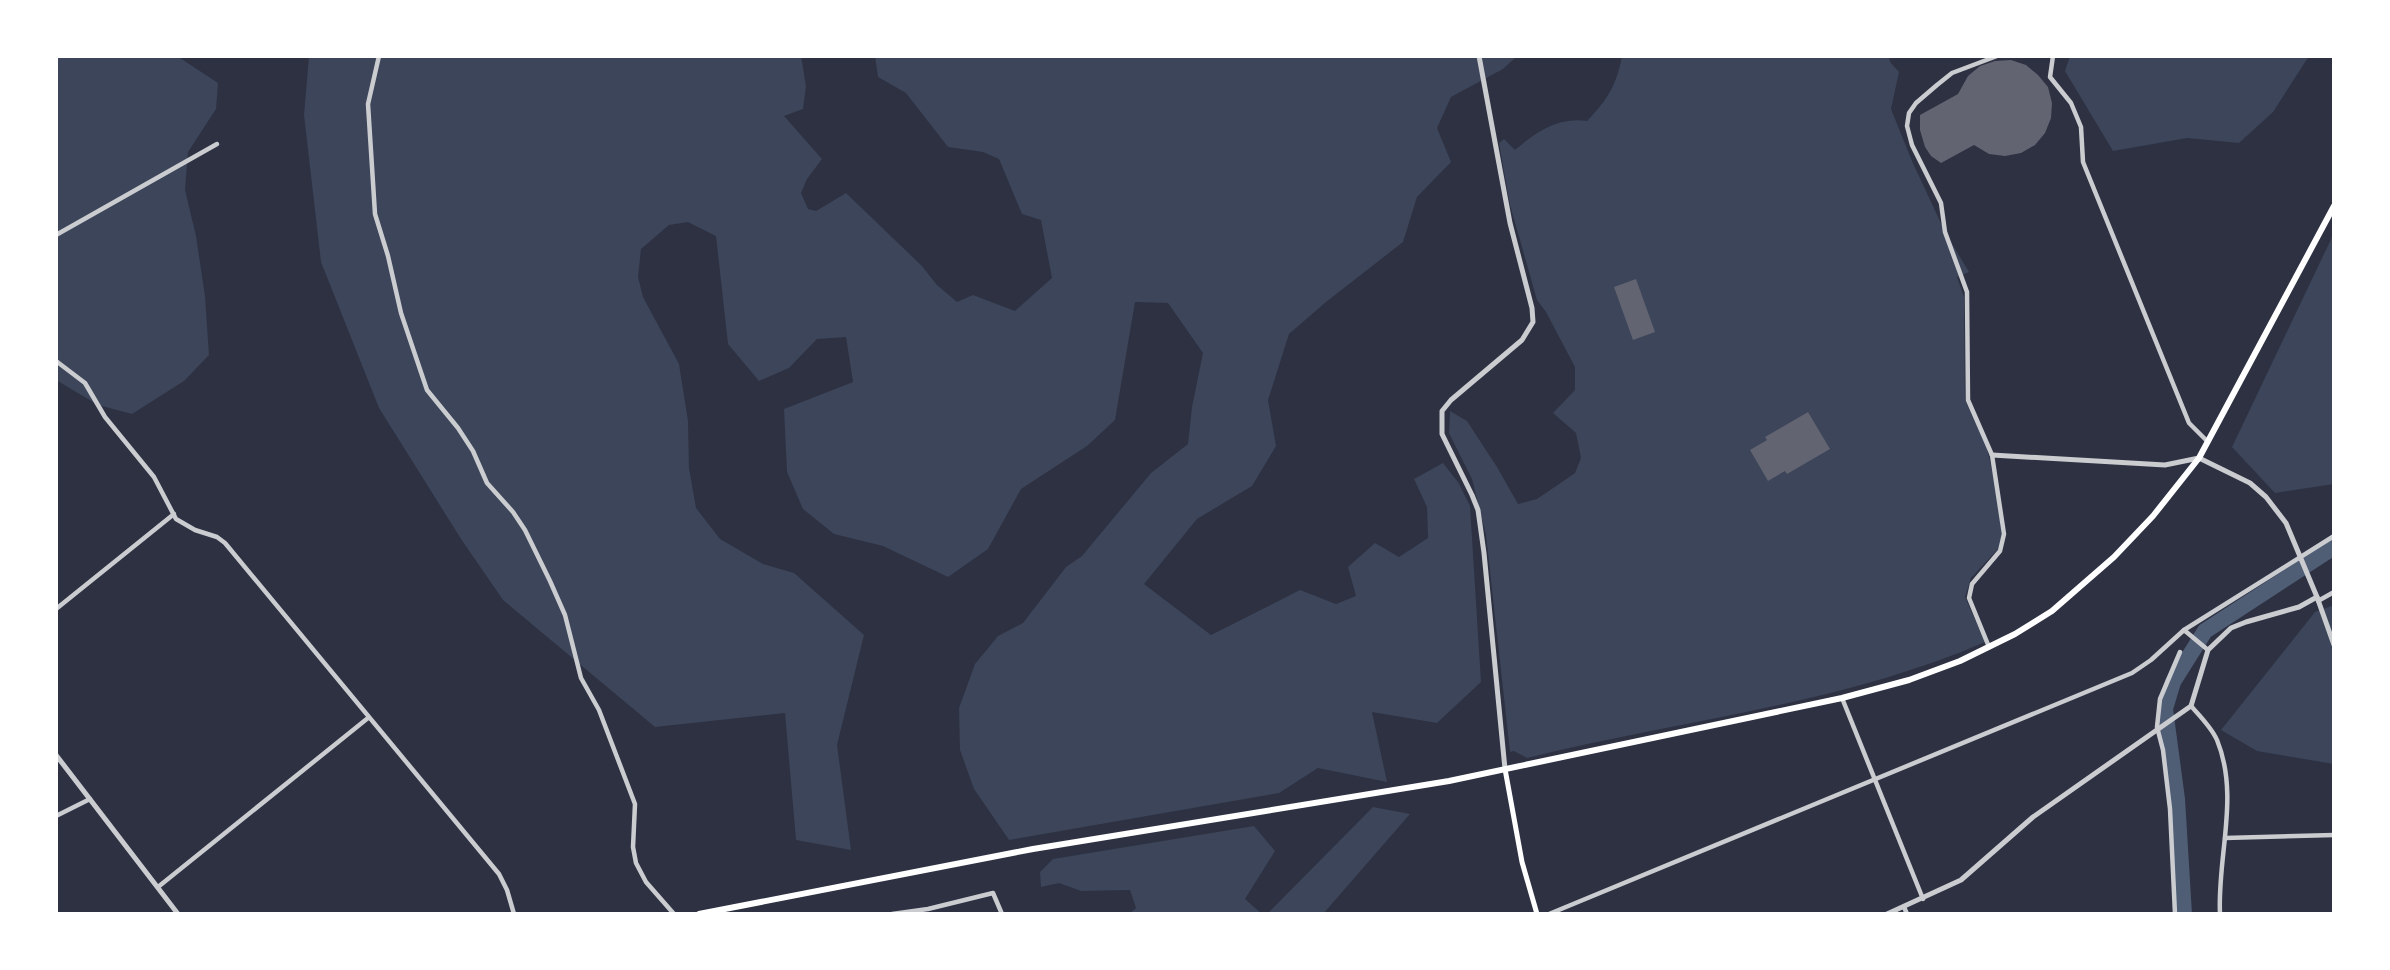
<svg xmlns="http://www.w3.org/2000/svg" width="2390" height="970" viewBox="0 0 2390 970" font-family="Inter,sans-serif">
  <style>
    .green { fill: #3c4559 }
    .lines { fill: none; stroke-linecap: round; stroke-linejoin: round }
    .river { stroke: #4f5d75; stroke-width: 16 }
    .building { fill: #626471 }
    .minor { stroke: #caccd0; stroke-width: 4.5 }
    .tertiary { stroke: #caccd0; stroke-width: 5 }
    .secondary { stroke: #fff; stroke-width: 5 }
    .primary { stroke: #fff; stroke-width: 6 }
  </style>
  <rect width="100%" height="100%" fill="#2d3142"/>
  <g class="green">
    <path d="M56,56h121l41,27 -2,26 -28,43 -3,38 11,46 9,60 4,59 -25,26 -52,33 -34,-9 -42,-25z"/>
    <path d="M309,56h492l5,30 -3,23 -19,7 38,43 -15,20 -6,14 7,16 8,2 30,-18 76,73 15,19 20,17 16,-7 42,16 37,-33 -11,-58 -19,-6 -23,-55 -16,-7 -35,-5 -42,-54 -28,-16 -3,-21h642l-14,13 -52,28 -14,31 14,34 -34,35 -14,45 -77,60 -37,32 -21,66 8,46 -24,40 -55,33 -53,65 67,51 89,-45 36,14 20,-8 -8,-29 27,-24 24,14 29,-19 -1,-31 -13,-28 29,-16 15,19 12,24 11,176 -44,41 -65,-11 15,70 -69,-14 -39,25 -270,47 -35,-51 -14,-39 -1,-42 16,-44 23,-28 25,-13 43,-56 16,-11 69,-83 37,-29 4,-37 11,-54 -35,-50 -33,-1 -20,118 -28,26 -66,43 -33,60 -40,28 -65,-31 -49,-12 -31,-25 -16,-37 -3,-63 69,-27 -7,-45 -29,2 -28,29 -30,13 -31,-37 -12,-108 -28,-14 -19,3 -28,24 -3,28 5,20 36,67 9,57 1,47 7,40 24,31 43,25 31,9 70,62 -27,110 14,105 -55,-10 -11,-127 -130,14 -152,-127 -42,-61 -82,-131 -58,-146 -17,-147z"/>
    <path d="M1622,56h267l1,6 9,10 -8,37 21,52 33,71 24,40 -12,5 7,20 1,103 22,48 8,36 7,51 -4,14 -27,29 -6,19 20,45c-145,63 -305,78 -458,116l-13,-7 -4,1 -24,-217 -14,-56 -23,-46 1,-22 17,10 30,46 21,37 19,-5 38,-26 6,-15 -5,-25 -23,-20 22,-23v-23l-29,-55 -9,-12 -27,-95 -11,-62 5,-4 11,11c21,-18 42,-33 72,-29 21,-22 29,-35 35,-65z"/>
    <path d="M2070,56h239l-36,56 -34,31 -52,-5 -74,13 -48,-80z"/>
    <path d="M2334,233v251l-59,9 -43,-46z"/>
    <path d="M2334,605v159l-77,-13 -36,-21 94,-118z"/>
    <path d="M1373,807l37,7 -87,100h-56z"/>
    <path d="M1254,826l21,25 -30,48 17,15h-133l7,-6 -6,-18 -49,1 -22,-8 -18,4 -1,-15 13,-13z"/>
  </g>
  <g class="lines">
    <path class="river" d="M2184,914l-7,-115 -12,-90 8,-27 32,-51 129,-84"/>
  </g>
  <g class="building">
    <path d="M2011,60l15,5 12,10 10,12 4,16 -1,15 -6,15 -10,12 -14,8 -16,3 -16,-2 -15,-9 -33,18 -10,-7 -6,-9 -5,-17v-15l38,-21 10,-18 12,-10 15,-5z"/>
    <path d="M1636,279l19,53 -22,8 -19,-53z"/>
    <path d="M1808,412l22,37 -43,25 -2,-3 -17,10 -18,-31 17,-10 -2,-3z"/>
  </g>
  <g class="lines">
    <g class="minor">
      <path d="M379,56l-11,48 7,110 13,42 13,57 26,77 31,38 15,23 14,32 26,29 12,18 25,51 15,34 16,63 18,32 36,94 -2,43 3,16 10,19 28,32"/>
      <path d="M2053,56l-3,21 21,26 10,24 2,35 106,261 19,19"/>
      <path d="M56,235l161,-91"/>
      <path d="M56,361l29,22 20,34 49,60 22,42 19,11 22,7 8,6 274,331 8,16 7,24"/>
      <path d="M2318,601l16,-9"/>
      <path d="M56,609l118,-95"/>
      <path d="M2184,630l150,-94"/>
      <path d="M1989,647l-20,-49 3,-14 28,-33 4,-17 -12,-79 -24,-55 -1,-108 -22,-60 -4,-29 -29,-58 -5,-19 2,-13 7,-10 21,-18 15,-12 45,-17"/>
      <path d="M1842,698l81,201"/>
      <path d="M2191,706c9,10 21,22 26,34 23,56 0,117 3,174"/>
      <path d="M56,816l34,-17"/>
      <path d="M2225,838l109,-3"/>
      <path d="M158,887l210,-169"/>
      <path d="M1904,907l3,7"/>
      <path d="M892,914l36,-5 65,-16 9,21"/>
      <path d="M1549,914l583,-241 19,-13 33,-30 24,20"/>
      <path d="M2175,914l-5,-105 -7,-59 -6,-23 3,-28 20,-47"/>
    </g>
    <g class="tertiary">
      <path d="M1479,56l31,167 22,85 1,14 -11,18 -71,60 -9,11v23l30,61 6,15 6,43 21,216"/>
      <path d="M1992,455l173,10 34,-7 51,25 16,14 20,26 31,74 17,48"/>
      <path d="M56,755l122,159"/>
      <path d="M1887,914l74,-34 72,-63 158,-111 17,-56 23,-22 15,-6 53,-15 18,-10"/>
    </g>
    <path class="secondary" d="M1505,769l17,93 15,52"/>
    <path class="primary" d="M699,914l334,-65 416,-68 393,-83 67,-18 51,-19 55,-27 37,-23 62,-54 39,-41 46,-58 135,-252"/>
  </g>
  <rect width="2390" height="970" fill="none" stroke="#ffffff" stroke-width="116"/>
</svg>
